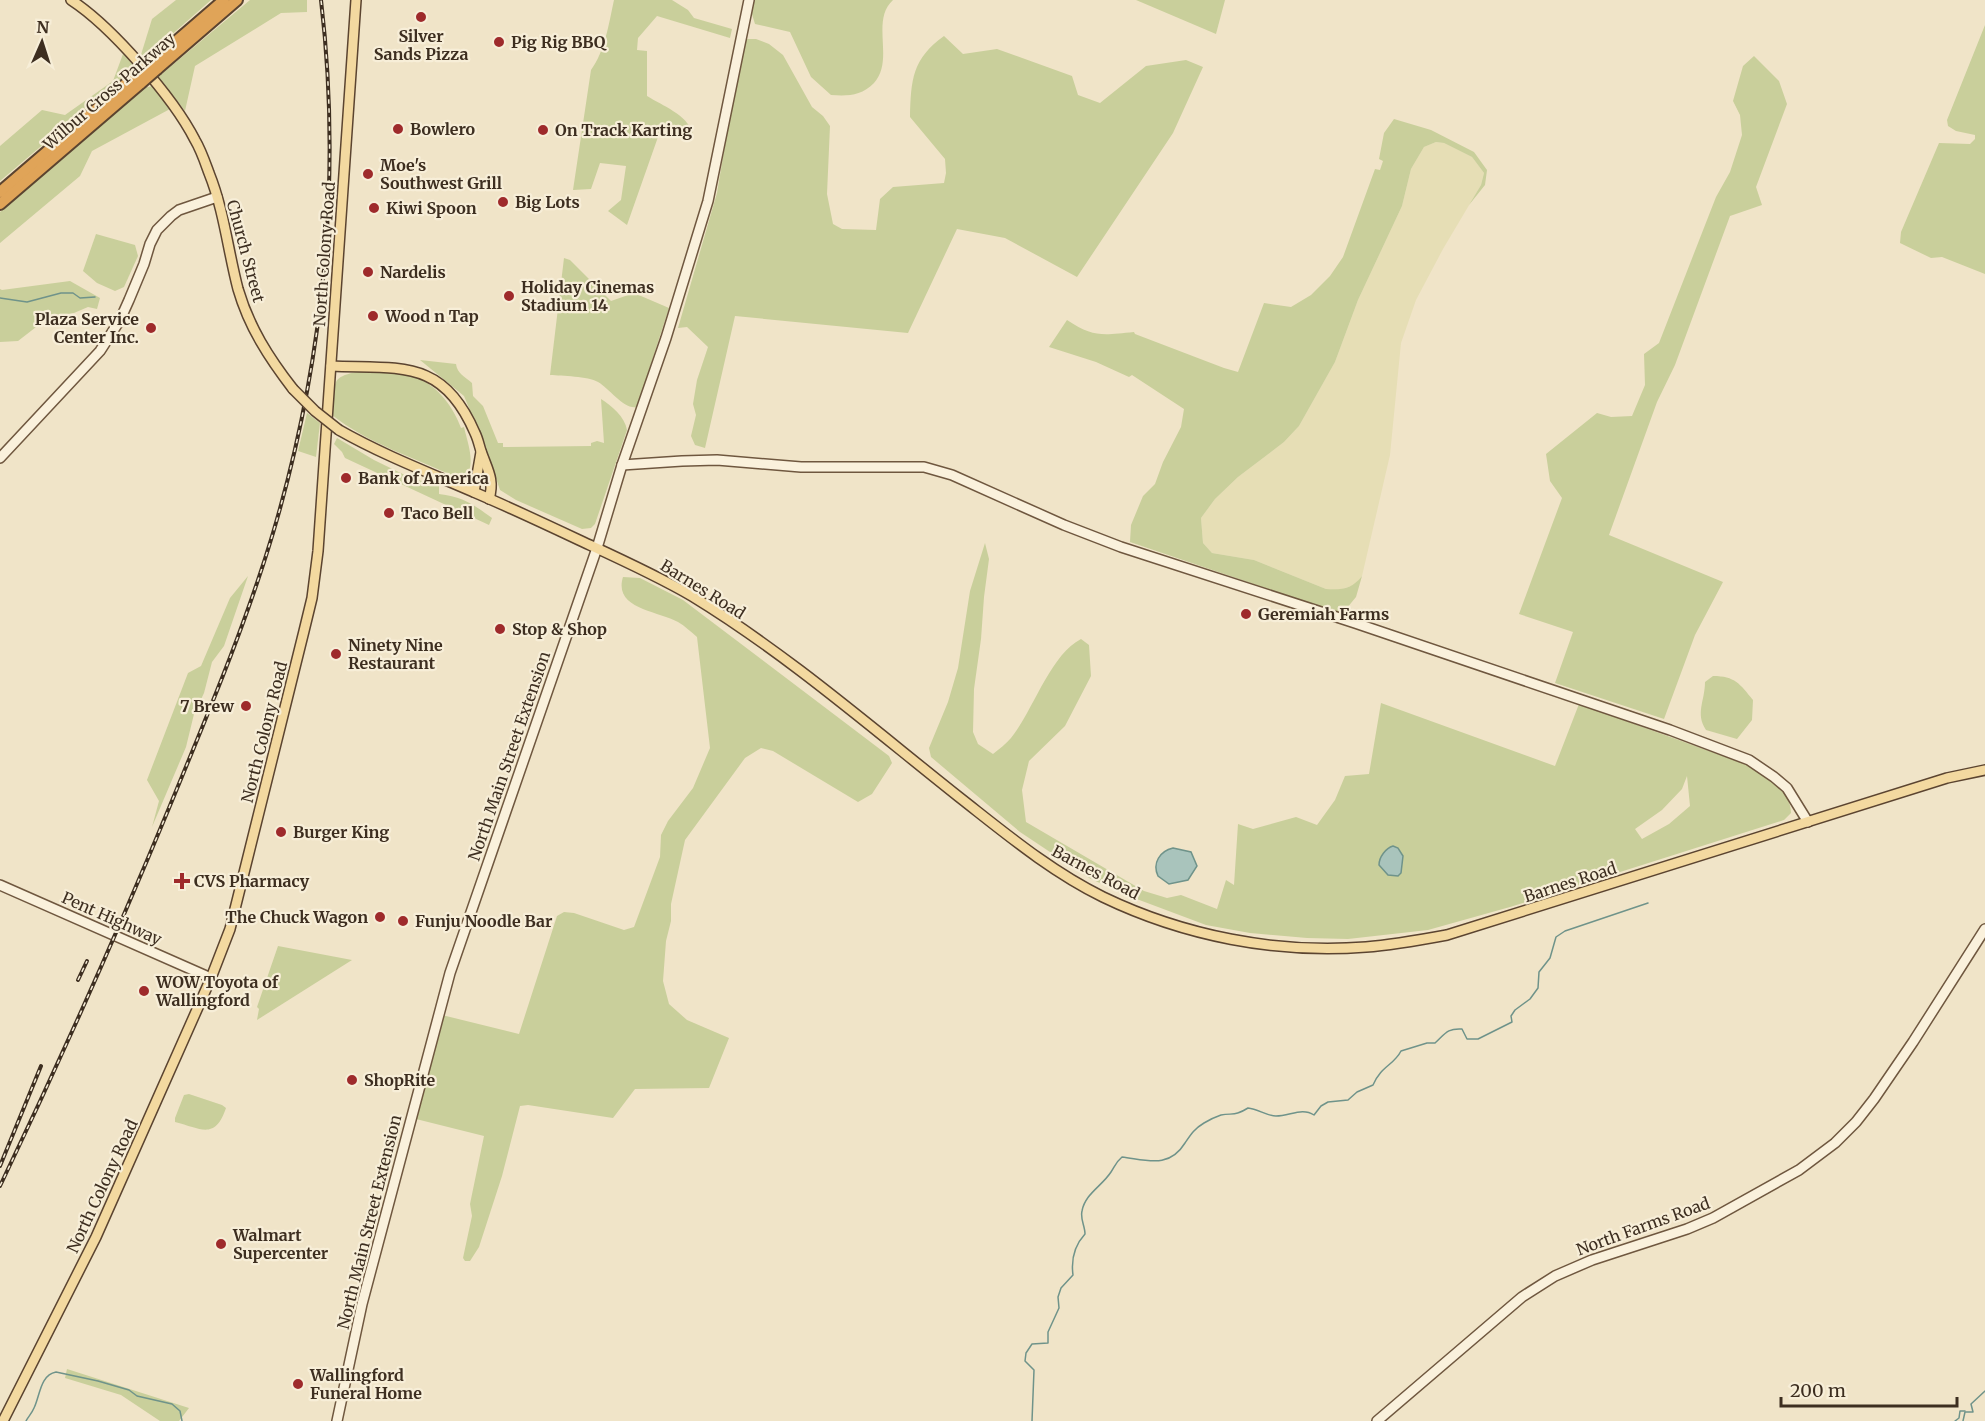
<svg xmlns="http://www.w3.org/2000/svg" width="1985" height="1421" viewBox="0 0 1985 1421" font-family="Merriweather,serif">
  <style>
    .farmland { fill: #e6deb5 }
    .green { fill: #c9cf9b; fill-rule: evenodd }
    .water { fill: #a9c4bc; stroke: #6f938a; stroke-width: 1.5 }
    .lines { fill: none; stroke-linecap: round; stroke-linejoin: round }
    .stream { stroke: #6f938a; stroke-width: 1.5 }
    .secondary-casing { stroke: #6f573f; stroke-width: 12 }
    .primary-casing { stroke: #5b4430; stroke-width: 12 }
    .highway-casing { stroke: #5b4430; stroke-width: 14 }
    .secondary { stroke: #faf1dc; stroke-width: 9 }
    .primary { stroke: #f3d9a0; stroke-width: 9 }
    .highway { stroke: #e0a458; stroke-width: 10 }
    .rail-casing { stroke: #3d2e20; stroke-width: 4 }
    .rail { stroke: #f7eed8; stroke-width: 1.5; stroke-dasharray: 4.5; stroke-linecap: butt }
    .primary-bridge-casing { stroke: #5b4430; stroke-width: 12; stroke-linecap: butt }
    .highway-bridge-casing { stroke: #5b4430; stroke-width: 14; stroke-linecap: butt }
    .primary-bridge { stroke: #f3d9a0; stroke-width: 9 }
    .highway-bridge { stroke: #e0a458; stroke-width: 10 }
    .poi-dot { fill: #9e2a2b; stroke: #f7eed8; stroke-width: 2 }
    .labels { text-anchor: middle; stroke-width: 4.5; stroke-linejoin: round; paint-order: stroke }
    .poi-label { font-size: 16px; font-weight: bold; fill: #3d2e20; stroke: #f7eed8; text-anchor: start }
    .street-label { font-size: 16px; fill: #3d2e20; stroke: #f7eed8 }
  </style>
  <rect width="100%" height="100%" fill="#f0e4c8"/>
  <path class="farmland" d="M1436,142l8,1 28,14 12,16 -3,12 -38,64 -27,51 -15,43 -11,112 -28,121 -7,9 -16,5 -13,-1 -72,-29 -42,-7 -9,-10 -2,-25 14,-19 23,-22 46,-35 15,-16 36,-64 23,-62 44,-94 9,-37 13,-22z"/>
  <g class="green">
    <path d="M176,0h35l-68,60 -3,-2 12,-39z"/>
    <path d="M250,0h57v12l-26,1 -86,53 -10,45 -27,-34z"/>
    <path d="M614,0h58l16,10 6,8 38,11 -2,9 -73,-22 -19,22 -1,12 10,1v45c16,10 39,18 46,37l-18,-8 -11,5 -6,7 -31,88 -19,-14 13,-11 5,-34 -26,-3 -9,26 -18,1 18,-120c14,-19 18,-47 23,-70z"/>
    <path d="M754,0h139c-23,21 2,60 -19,83 -13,13 -26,13 -43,12l-20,-18 -21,-45 -35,-8 -4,-13z"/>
    <path d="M1136,0h89l-9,34z"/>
    <path d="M1985,25v249l-43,-17 -11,1 -31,-15 1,-11 38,-89 31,1 5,-5v-4l-19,-4 -8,-5 -1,-6z"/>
    <path d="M944,36l19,18 34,-5 75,27 6,19 22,8 46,-37 40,-6 17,7 -30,66 -96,144 -72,-39 -48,-9 -49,104 -173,-17 -30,132 -10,-3 -4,-9 5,-21 -3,-11 4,-24 11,-33 -21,-20 -9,1 39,-135 24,-144 4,-10h11l13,5 14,11 29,52 11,9 7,10 -3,68 6,30 9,5 34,1 4,-31 13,-12 51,-4 2,-10 -1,-14 -35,-42c1,-37 2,-58 34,-81z"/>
    <path d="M123,54l14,11 -137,116v-35l42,-36 23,5 48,-34z"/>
    <path d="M1754,56l25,25 8,23 -31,83 6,18 -32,11 -55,149 -18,37 -48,133 114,47 -28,53 -31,84 -109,-36 18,-51 -54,-18 43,-116 -12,-17 -4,-27 51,-41 14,4 21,-1 13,-31 -1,-31 15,-11 57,-146 14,-25 12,-37 -2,-20 -7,-14 10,-35z"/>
    <path d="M152,86l18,23 -78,42 -12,25 -80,67v-31l144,-124z"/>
    <path d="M1394,119l37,11 43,22 13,18 -2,15 -16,20 12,-20 3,-12 -12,-16 -28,-14 -8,-1 -12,5 -13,22 -9,37 -44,94 -23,62 -36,64 -15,16 -46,35 -23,22 -14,19 2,25 9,10 42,7 72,29c16,1 26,0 36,-13l-6,21 -14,17 -212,-72 1,-17 12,-29 12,-12 8,-22 18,-35 3,-18 -52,-34 -3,2 -33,-15 -47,-15 18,-27c27,18 36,15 67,12l1,2 89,34 14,4 26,-69 27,4 20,-12 19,-19 13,-19 32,-88 5,1 3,-9 -4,-2 5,-26z"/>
    <path d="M96,234l39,11 3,11 -14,31 -9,4 -18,-8 -14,-12z"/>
    <path d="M564,258l6,2 41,41 23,-8 35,15 -32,99c-13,3 -27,-18 -39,-25 -10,-6 -36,-6 -48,-7z"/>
    <path d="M70,281l30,17 -3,11 -9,-2 -14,6 -25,4 -31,24 -18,1v-53l2,1z"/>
    <path d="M420,360l36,4c1,9 9,13 16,19l1,13 10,10 15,37h5v4l88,-1v-3l6,-2 7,2 -3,-44c11,7 24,18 26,31l-32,94 -4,4 -9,1 -66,-29 -16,-10 -14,-41 -22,-53z"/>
    <path d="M399,371c6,4 12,4 18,7 21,8 37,30 44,50l3,-1c3,14 13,39 1,50l-7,1c-41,-19 -91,-35 -126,-63 1,-9 0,-24 4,-33 7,-14 49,-11 63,-11z"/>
    <path d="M307,413l13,10 -4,34 -18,-6z"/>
    <path d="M337,438l37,22 39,19 26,6v9c24,3 34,10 53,24l-3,7 -144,-67 -3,-6 -8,-8z"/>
    <path d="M985,543l4,16 -5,38 -3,42 -7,50 -1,43 5,12 15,10c6,-5 13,-10 18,-16 22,-27 39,-83 70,-99l8,6 2,31 -26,50 -36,35 -7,29 4,32 118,69 23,7 14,-3 36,14 9,-29 8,5 4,-61 15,5 43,-12 21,8 18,-25 10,-24 24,-2 12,-71 174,63 24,-62 166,60c18,10 46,25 46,49l-7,7 -274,87 -82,23 -80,9 -41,-1 -57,-5 -44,-8 -80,-30 -37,-17 -69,-46 -89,-75 -2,-9 19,-46 10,-34 12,-77zM1687,776l3,30 -21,18 -27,15 -7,-10 27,-19 20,-21z"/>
    <path d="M248,576l-24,70 -12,16 -8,31 -10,21 -8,33 -34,80 7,-26 -12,-21 41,-107 13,-7 29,-68z"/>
    <path d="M623,577l17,1 43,22 206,156 3,7 -20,31 -14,8 -85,-51 -12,-3 -16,10 -60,82 -14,64v17l-5,20 -3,40 6,23 18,16 42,18 -20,50 -74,1 -22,29 -85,-13 -8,1 -18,70 -23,71 -9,14h-5l-2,-3 9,-42 -2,-12 14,-68 -68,-17 26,-104 77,19 38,-118 7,-4 10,1 50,17 10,-3 26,-70 1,-22 7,-14 25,-33 17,-40 -13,-111c-6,-5 -12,-11 -19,-15 -20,-11 -65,-13 -55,-45z"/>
    <path d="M1713,676c22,0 27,8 40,24l-1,20 -15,19 -31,-9c-11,-17 -1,-29 -1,-48z"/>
    <path d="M278,946l74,14 -95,60 2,-11 -2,-2z"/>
    <path d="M189,1094l33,11 4,3c-11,32 -24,21 -51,14v-4l9,-23z"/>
    <path d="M67,1369l122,39 -10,13h-19l-39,-26 -56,-17z"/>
  </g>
  <g class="water">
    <path d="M1393,846l5,2 5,8 -2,17 -3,3 -10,-1 -9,-10c0,-8 7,-17 14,-19z"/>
    <path d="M1173,848l18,4 6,14 -9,14 -19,4 -11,-8c-6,-13 2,-25 15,-28z"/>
  </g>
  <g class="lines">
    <g class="stream">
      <path d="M0,298l27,4 34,-9h12l7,5 15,-1"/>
      <path d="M26,1421c2,-4 6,-8 8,-13 6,-12 6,-33 22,-36l42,9 31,9 8,6 35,8 8,7 2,10"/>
      <path d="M1032,1421l2,-51 -9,-9 1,-8 6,-9 16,-1v-11l11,-24 -1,-11 3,-9 12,-13c-2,-15 1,-29 12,-41 0,-8 -5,-15 -3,-23 3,-17 20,-25 29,-39 4,-6 5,-10 11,-15 25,3 47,12 63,-14 6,-9 9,-14 19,-20 5,-3 11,-6 17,-8 13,-2 14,1 27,-7 10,1 19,8 28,8 14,0 26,-9 38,-1l7,-9 7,-4 20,-2 9,-8 16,-7c8,-19 21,-20 28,-34l26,-8h8c10,-9 12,-15 27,-14l5,10h11l34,-17 -1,-6 4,-6 15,-11 8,-11 1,-16 11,-14 6,-21 9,-6 83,-28"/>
      <path d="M1955,1421l4,-3 1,-7h5"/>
      <path d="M1963,1421l2,-9h8l-2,-8 14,-13"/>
    </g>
    <defs>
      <g id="secondary">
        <path d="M0,458l100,-107 20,-31 9,-20 15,-36 6,-20 7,-14 14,-14 8,-6 38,-13"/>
        <path d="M622,465l60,-4 35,-1 84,7h123l28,8 112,50 57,22 234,76 315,107 79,30 25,17 13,11 21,34"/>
        <path d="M0,885l211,93"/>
        <path d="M337,1421l25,-117 88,-331 147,-425 25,-83 44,-127 42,-137 41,-201"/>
        <path d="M1377,1421l145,-124 33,-21 37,-16 95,-31 26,-11 86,-48 36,-27 21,-21 18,-23 39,-57 72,-113"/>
      </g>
      <g id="primary">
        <path d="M71,0c40,26 102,97 124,140 6,10 10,22 14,33 15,37 19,78 29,116 11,38 31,69 55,100"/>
        <path d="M331,366c69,3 112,-8 144,67 3,6 4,12 6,18 6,18 14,28 8,48"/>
        <path d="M339,430c44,25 91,43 137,63 35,15 69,31 103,47 39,18 77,35 113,56 95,58 180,132 267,201 46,36 91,74 144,100 81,39 173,57 263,50 27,-2 54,-7 81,-12l500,-157 38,-8"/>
        <path d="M474,492l7,-40"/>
        <path d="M3,1421l93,-184 115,-259 19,-49 74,-298 8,-33 6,-47 38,-551"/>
      </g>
      <g id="highway">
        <path d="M151,63l73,-63"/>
        <path d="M157,69l80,-69"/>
        <path d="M0,192l135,-116"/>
        <path d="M0,204l141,-121"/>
      </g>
    </defs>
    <use href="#secondary" class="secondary-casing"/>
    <use href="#primary" class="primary-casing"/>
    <use href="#highway" class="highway-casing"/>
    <use href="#secondary" class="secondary"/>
    <use href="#primary" class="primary"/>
    <use href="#highway" class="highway"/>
    <defs>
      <g id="rail">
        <path d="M78,980l9,-19"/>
        <path d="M0,1166l41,-100"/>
        <path d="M0,1186c60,-125 116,-250 169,-378 37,-90 76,-181 104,-275 51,-172 69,-355 48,-533"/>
      </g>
    </defs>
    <use href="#rail" class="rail-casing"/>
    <use href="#rail" class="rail"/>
    <defs>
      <path id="primary-bridge" d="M293,389l22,22 24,19"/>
      <g id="highway-bridge">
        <path d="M135,76l16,-13"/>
        <path d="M141,83l16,-14"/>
      </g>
    </defs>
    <use href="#primary-bridge" class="primary-bridge-casing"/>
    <use href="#highway-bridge" class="highway-bridge-casing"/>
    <use href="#primary-bridge" class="primary-bridge"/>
    <use href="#highway-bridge" class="highway-bridge"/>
  </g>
  <g class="poi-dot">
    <circle cx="421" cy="17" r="6"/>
    <circle cx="499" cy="42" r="6"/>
    <circle cx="398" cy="129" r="6"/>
    <circle cx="543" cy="130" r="6"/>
    <circle cx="368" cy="174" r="6"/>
    <circle cx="503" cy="202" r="6"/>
    <circle cx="374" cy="208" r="6"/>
    <circle cx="368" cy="272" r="6"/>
    <circle cx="509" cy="296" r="6"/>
    <circle cx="373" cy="316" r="6"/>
    <circle cx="151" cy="328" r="6"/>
    <circle cx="346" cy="478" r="6"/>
    <circle cx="389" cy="513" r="6"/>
    <circle cx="1246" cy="614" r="6"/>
    <circle cx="500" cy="629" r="6"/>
    <circle cx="336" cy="654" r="6"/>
    <circle cx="246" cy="706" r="6"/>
    <circle cx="281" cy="832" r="6"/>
    <path d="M179 872h6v6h6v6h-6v6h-6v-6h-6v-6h6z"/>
    <circle cx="380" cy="917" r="6"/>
    <circle cx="403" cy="921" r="6"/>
    <circle cx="144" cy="991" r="6"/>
    <circle cx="352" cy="1080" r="6"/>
    <circle cx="221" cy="1244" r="6"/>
    <circle cx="298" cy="1384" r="6"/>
  </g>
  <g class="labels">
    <g class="poi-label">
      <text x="421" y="42" text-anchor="middle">Silver<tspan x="421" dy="18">Sands Pizza</tspan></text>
      <text x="511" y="48">Pig Rig BBQ</text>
      <text x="410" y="135">Bowlero</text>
      <text x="555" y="136">On Track Karting</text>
      <text x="380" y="171">Moe's<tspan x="380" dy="18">Southwest Grill</tspan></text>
      <text x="515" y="208">Big Lots</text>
      <text x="386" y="214">Kiwi Spoon</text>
      <text x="380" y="278">Nardelis</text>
      <text x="521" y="293">Holiday Cinemas<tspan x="521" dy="18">Stadium 14</tspan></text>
      <text x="385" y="322">Wood n Tap</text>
      <text x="139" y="325" text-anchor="end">Plaza Service<tspan x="139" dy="18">Center Inc.</tspan></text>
      <text x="358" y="484">Bank of America</text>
      <text x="401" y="519">Taco Bell</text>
      <text x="1258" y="620">Geremiah Farms</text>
      <text x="512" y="635">Stop &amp; Shop</text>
      <text x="348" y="651">Ninety Nine<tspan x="348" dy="18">Restaurant</tspan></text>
      <text x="234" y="712" text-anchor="end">7 Brew</text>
      <text x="293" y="838">Burger King</text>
      <text x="194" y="887">CVS Pharmacy</text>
      <text x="368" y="923" text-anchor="end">The Chuck Wagon</text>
      <text x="415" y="927">Funju Noodle Bar</text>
      <text x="156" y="988">WOW Toyota of<tspan x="156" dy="18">Wallingford</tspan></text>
      <text x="364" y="1086">ShopRite</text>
      <text x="233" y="1241">Walmart<tspan x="233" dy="18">Supercenter</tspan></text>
      <text x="310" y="1381">Wallingford<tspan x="310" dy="18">Funeral Home</tspan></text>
    </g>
    <g class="street-label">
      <text transform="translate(109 91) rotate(-41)" y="6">Wilbur Cross Parkway</text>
      <text transform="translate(246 251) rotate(75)" y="6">Church Street</text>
      <text transform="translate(324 254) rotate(-86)" y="6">North Colony Road</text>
      <text transform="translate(703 589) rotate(32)" y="6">Barnes Road</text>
      <text transform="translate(264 732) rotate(-76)" y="6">North Colony Road</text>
      <text transform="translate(509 756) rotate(-71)" y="6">North Main Street Extension</text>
      <text transform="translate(1096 872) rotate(28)" y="6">Barnes Road</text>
      <text transform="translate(1570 882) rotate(-18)" y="6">Barnes Road</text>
      <text transform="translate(112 918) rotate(24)" y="6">Pent Highway</text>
      <text transform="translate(102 1186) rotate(-65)" y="6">North Colony Road</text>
      <text transform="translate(369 1222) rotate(-76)" y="6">North Main Street Extension</text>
      <text transform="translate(1643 1226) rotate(-20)" y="6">North Farms Road</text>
    </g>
  </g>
  <g transform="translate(42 42) rotate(3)" stroke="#f7eed8" stroke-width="4.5" paint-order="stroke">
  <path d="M0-4.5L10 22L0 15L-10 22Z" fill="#3d2e20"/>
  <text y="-9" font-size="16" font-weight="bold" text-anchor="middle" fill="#3d2e20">N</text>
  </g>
  <path d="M1781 1397v9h176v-9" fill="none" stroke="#3d2e20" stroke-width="3"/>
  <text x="1790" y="1397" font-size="18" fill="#3d2e20" stroke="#f7eed8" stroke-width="4.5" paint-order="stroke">200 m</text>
</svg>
